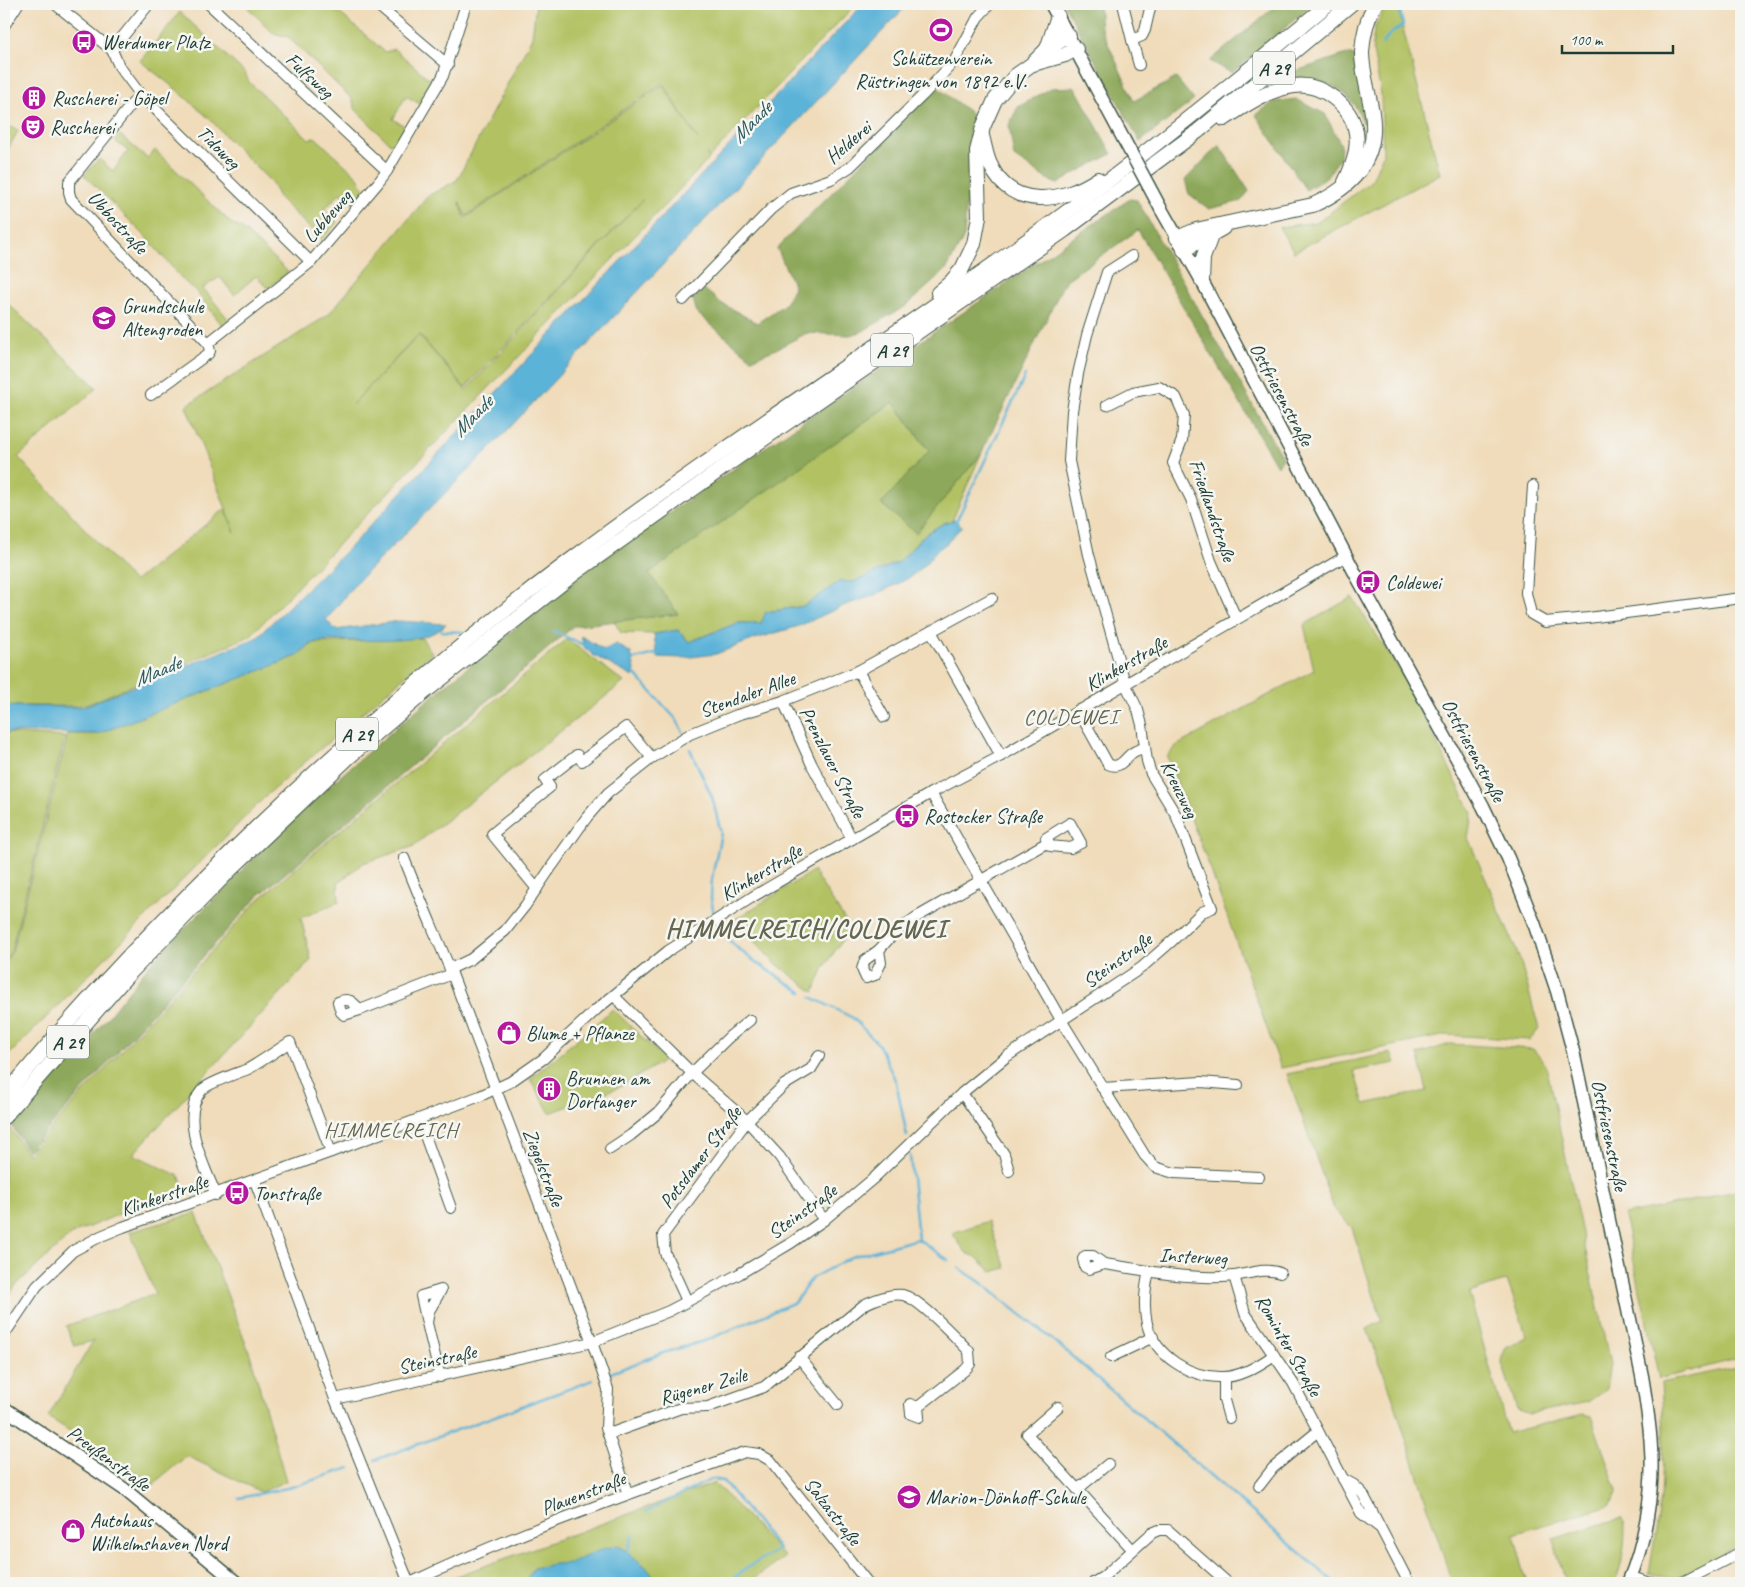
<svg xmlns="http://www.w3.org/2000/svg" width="1745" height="1587" viewBox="0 0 1745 1587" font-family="Caveat,sans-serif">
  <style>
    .green { fill: #b2c264; stroke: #68804c; fill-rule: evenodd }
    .forest { fill: #8da85a; stroke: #567247 }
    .water { fill: #5cb3d8; stroke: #3e7886 }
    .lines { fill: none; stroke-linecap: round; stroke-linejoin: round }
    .stream { stroke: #5cb3d8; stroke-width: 2.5 }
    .minor-casing { stroke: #3e5548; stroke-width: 12 }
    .major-casing { stroke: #3e5548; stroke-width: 15 }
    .highway-casing { stroke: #3e5548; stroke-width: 16 }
    .minor { stroke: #fff; stroke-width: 10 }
    .major { stroke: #fff; stroke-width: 12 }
    .highway { stroke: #fff; stroke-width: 14 }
    .major-bridge-casing { stroke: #3e5548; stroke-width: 15; stroke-linecap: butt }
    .major-bridge { stroke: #fff; stroke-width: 12 }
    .labels { text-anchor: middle; stroke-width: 5; stroke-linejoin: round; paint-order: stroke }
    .shield { fill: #f6f6f2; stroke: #60746d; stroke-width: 1 }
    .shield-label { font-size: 19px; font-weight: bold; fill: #1f3d34 }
    .poi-label { font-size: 20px; fill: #1f3d34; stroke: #f6f6f2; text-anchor: start }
    .street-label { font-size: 20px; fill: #1f3d34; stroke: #f6f6f2 }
    .water-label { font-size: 21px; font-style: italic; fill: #2e5a5d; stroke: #f6f6f2 }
    .neighbourhood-label { font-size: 21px; letter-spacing: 1px; fill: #656751; stroke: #f6f6f2 }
    .district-label { font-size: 25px; font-weight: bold; letter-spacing: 1px; fill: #656751; stroke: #f6f6f2 }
  </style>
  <rect width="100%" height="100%" fill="#f6f6f2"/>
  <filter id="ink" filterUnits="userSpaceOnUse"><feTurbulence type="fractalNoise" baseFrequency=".02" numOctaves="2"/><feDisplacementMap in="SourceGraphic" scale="10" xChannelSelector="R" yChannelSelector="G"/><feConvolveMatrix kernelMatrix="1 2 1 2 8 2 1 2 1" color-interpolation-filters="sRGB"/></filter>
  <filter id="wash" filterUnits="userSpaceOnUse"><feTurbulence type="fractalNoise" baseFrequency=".0096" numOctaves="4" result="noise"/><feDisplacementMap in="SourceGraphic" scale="20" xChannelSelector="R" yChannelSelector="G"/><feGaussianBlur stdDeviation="1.12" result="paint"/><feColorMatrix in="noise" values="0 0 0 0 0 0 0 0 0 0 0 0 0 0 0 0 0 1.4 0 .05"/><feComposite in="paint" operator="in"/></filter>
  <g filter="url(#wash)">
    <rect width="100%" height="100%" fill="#f0dcba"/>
    <g class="green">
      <path d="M244,4h85l56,48 9,-3 40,34 -14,21 -14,-8 -13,23 13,8 -15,18 -35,-35 -4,-11 -64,-62 -15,-4z"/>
      <path d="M536,4h320l-147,154 -3,-5 3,6 -459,477 -157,66 -15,4h-74v-406l93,88 -79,69 116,125 91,-73 10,23 -49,-126 142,-91 100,-119 29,-16 75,-143zM663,83l35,57 -35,-55 -198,133 -6,-17 7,15zM643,199l-177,191 -47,-55 -67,70 67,-71 46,54z"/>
      <path d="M1397,5l43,169 -146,78 -15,-25 39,-5 54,-42 11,-26 -2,-60 -9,-49 3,-18 8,-16z"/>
      <path d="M180,12l65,61 4,9 60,57 6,-2 43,40 7,14 -12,13 -13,-11 -16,17 13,12 -15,18 -42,-41 -9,-17 -46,-46 -14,-16 -34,-30 -37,-29z"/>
      <path d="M9,126l9,5 -13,24 -1,-21z"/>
      <path d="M120,135l27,23 8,-8 76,73 13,7 44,42 -20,16 -12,-12 -22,19 -14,-18 -17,11 26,32 -7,5 -27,-35 -11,-9 -39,-45 -61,-61 15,-16 14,12 15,-20 -13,-10z"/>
      <path d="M893,402l36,49 -13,82 65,-79 -29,67 -8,2 -20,12 -25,27 -46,20 -13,-1 -36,25 -38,6 -4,11h-25l-48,19 -11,-12 -24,4 -33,-1 -7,-12 64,-7 -30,-41z"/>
      <path d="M1352,597l51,79 69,137 -4,25 52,121 19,70 -9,11 -83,-5 -166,33 -71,-200 -43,-111 9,-11 138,-76 -10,-45z"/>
      <path d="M422,638l10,15 -164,141 -264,266v-97l8,-11 56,-218h30l199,-78 17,-13z"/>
      <path d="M567,639l57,43 -212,165 -49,16 -25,20 1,19 -38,16 10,42 -178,194 46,22 7,14 -26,7 -88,37 -57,52 -11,20v-170l6,-8 18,26 230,-254z"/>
      <path d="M4,733l61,4 -54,214 -7,10z"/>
      <path d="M813,871l37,57 -27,41 -9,23 -40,-30 -40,-42z"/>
      <path d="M613,1009l52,51 -45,27 -70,26 -20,-34z"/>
      <path d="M1450,1044l83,5 13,16 64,299 -4,25 -18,13 -59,12 -12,-5 -16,-49 5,-13 21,-10 -20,-57 -38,13 39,140 75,-19 8,2 26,75 -7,15 -96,28 13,49h-75l-60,-188 -25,-66 15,-8 -30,-93 -18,-19 -47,-135 104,-21 4,10 -41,8 10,33 63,-13 -9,-37z"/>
      <path d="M1741,1190v112l-5,2 5,24v30l-82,21 -35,-164z"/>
      <path d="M196,1213l54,141 36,127 -25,11 -74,-36 -26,21 -7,8 -106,-68 45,-76 -19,5 -8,-20 89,-32 -25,-62z"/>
      <path d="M988,1221l18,47 -14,4 -16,-15 -9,-3 -15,-21z"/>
      <path d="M1741,1366v178l-63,33 -29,-3 12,-75 3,-67 -3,-49z"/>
      <path d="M715,1483l70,74 -37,26h-298l-2,-4z"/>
      <path d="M1621,1518l4,6c0,19 -2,42 -11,59h-48l-13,-44z"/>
    </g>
    <g class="forest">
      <path d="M1064,4h35l2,24 33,73 42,-23 18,22 -54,42z"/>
      <path d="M1278,4h35l-81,69 -22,-12z"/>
      <path d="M1347,54l7,2 13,66 -4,1c-6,-20 -22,-36 -42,-41 -10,-3 -22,-2 -31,-9z"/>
      <path d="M937,87l40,31 -6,22 -7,97 -18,33 -40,36 -45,26 -11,3 -43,-2 -31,16 -24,10 -55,-46 -4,-14 11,-10 17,14 36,20 28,-19 9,-17 -17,-39z"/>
      <path d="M1075,87l37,67 -35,18 -19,12 -6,-2 -38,-25 -5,-32 9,-18 33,-19z"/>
      <path d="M1296,99l29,15 16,31 -1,13 -14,20 -20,12 -50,-75 17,-13z"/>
      <path d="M1219,145l30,46 -8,10 -32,8 -20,-15 -4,-14z"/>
      <path d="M1130,199l7,1 146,259 -6,7 -139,-236 -73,51 -84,173 -65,79 -35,-29 48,-53 -36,-49 -244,171 29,41 -104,12 -258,222 -58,48 -230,255 -16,-25 96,-109 43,-54 147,-150 138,-120 155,-127z"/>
    </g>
    <g class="water">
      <path d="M863,4h45l-407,433 -146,147 -29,36 10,10 63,-9 47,3c-22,26 -97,12 -130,18 -7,2 -14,9 -19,14l-199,78 -94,-2v-26l78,1 174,-69 92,-89z"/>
      <path d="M954,520l8,6 -15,17 -12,9 -14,17 -14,10 -32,16 -32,11 -44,20 -44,13 -39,15 -33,4 -26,-1 -3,-23 24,-4 11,12 48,-19h24l5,-11 38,-6 36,-25 13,1 46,-20 25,-27 20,-12z"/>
      <path d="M581,636l23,14 12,-6 15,9 4,17 -2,7 -40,-22 -9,-8z"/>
      <path d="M619,1545l27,22 12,16h-108l-6,-3 -4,3h-20l6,-3 8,-12 19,-4 18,-1 31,-14z"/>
    </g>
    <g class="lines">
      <g class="stream">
        <path d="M1383,44l6,-9 14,-10 -3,-14 24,-7"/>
        <path d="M955,524l70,-148"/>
        <path d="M441,631l22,1"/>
        <path d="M553,631l33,15"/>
        <path d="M631,660l28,-7"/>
        <path d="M633,672l43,47 7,13"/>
        <path d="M690,749l22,48 9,36 -9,45 -1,20 3,17"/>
        <path d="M718,927c20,28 55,46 84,65"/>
        <path d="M811,997l42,21 26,27 17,37 11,54"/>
        <path d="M910,1155l8,84 30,21"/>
        <path d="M959,1268l20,13 81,65 275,237"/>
        <path d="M608,1374l55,-21 44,-13 88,-38 17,-24 39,-21 67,-18"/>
        <path d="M375,1460l218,-80"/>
        <path d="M239,1498l53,-11 58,-19"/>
        <path d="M646,1512l66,-33 11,2 56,68 -29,17 -23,17"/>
        <path d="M627,1552l6,-17"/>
        <path d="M458,1583l12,-2 6,2"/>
      </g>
    </g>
  </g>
  <g filter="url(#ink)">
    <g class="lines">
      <defs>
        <g id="minor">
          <path d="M55,4l57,46 7,16 21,28 171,168"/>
          <path d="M209,4l178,167"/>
          <path d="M376,4l72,61"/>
          <path d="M1123,4l9,36 10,-4 3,-6 6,-26"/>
          <path d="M4,26l14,-22"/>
          <path d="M1132,40l7,25"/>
          <path d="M112,50l37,-46"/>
          <path d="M140,94l-71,88v10l2,7 137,144"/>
          <path d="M683,300l88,-91 20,-16 40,-14 19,-12 73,-72 26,-28 6,-7 23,-43 12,-13"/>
          <path d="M151,395l57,-41 2,-3 -2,-8 103,-81 67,-79 9,-12 56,-95 23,-72"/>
          <path d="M1107,405l26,-13 26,-5 17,10 8,18 -2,25 -9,23 18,36 20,62 25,57"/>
          <path d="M1533,486l-7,107 5,21 14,8 43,-4 153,-20"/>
          <path d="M931,631l70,125"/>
          <path d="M858,671l26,46"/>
          <path d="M783,701l29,64 40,74"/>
          <path d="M1078,710l30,54c12,6 16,-5 24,-11 4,-3 8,-4 12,-5"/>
          <path d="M931,793l130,227 84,136 10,11 19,6 85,4"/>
          <path d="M1070,823l11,20 -10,5 -21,-2 -4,-8z"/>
          <path d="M404,858c15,39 32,77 48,116l140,368 16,47 -2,39 22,67"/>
          <path d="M537,889l-45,-55 58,-47 -5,-7 32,-25 5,6 44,-34 26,31"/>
          <path d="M879,950l14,-16 22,-16 133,-76"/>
          <path d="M879,950l2,13 -6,12 -9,3 -4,-9 3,-9z"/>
          <path d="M450,969l21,-10 34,-28 20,-25 27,-40 35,-49 21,-24 44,-35 38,-24 47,-19 46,-14 75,-30 134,-73"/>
          <path d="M614,996l78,77 55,48 32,35 45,64"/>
          <path d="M360,1010c-7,-8 -11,-13 -22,-8l3,10 3,3 16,-5 92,-36"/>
          <path d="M1102,1088l99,-6 37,3"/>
          <path d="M962,1093l42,61 5,17"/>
          <path d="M419,1119l32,89"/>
          <path d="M610,1149l21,-14 28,-23 33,-39 37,-36 21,-17"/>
          <path d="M255,1181l80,218 74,184"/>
          <path d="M216,1195c-11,-28 -38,-78 -14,-105 6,-7 36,-17 46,-21 14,-8 28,-18 42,-27l41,110"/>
          <path d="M1104,1264l-11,-8h-8l-2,3 2,8 4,2 15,-5c42,6 87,17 130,12 15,-2 32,-9 46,-3"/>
          <path d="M1149,1271c-4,17 -6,35 -2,53 8,32 43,54 76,53 18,0 37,-12 51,-22"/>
          <path d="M1234,1276l11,37 48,70 68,130 18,14"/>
          <path d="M687,1301l-22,-48 -2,-18 84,-114 37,-36 27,-16 8,-13"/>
          <path d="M427,1323l-6,-27 20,-6 -12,21 -2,12 13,54"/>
          <path d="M4,1335l33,-49 36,-35 28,-15 22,-9 208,-75 149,-56 30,-14 33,-23 54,-50 71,-58 86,-55 177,-103 70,-37 345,-200"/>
          <path d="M799,1357l39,48"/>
          <path d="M1111,1357l42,-20"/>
          <path d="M1224,1377v23l5,18"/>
          <path d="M335,1399l257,-57 77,-31 70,-37 52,-31 33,-23 50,-42 88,-85 44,-36 135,-89 31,-27 30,-29 10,-4 -36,-93 -25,-41 -4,-13 -5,-36 -4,-15 -13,-27 -36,-128 -20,-94 3,-50 6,-37 9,-39 20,-63 25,-16"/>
          <path d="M1058,1407l-31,27 105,115"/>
          <path d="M609,1434l72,-26 27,-1 56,-20 101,-83c11,-5 26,-11 38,-9 17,4 52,42 66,56l1,13 -5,6 -47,37 -8,-3 1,10 8,3 -1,-10"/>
          <path d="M1343,1479l11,6 9,9 46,89"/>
          <path d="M1259,1486l14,-18 45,-37"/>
          <path d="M1078,1489l30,-25"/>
          <path d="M1631,1577l20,6"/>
          <path d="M410,1583c108,-51 222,-90 335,-131l14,2 12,7 97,122"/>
          <path d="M1093,1583l10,-6 49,-44 7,-3h9l60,53"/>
          <path d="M1681,1583l60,-31"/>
        </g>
        <g id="major">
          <path d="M1051,4l73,136"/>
          <path d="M1161,209l41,72 153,292 128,233 25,52 26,65 23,68 17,64 68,321c4,24 8,48 9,72 3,43 -6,95 -23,135"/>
          <path d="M4,1408l120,81 113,94"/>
        </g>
        <g id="highway">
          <path d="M1047,49l11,-33"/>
          <path d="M1033,64l32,-9 11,-6"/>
          <path d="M1224,119c22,-14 44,-30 70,-33 27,-4 58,20 62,47 3,17 -4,34 -11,49"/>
          <path d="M982,136c3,10 4,21 9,30 21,45 73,36 107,13"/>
          <path d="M1177,238l19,-8 117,-25c40,-18 66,-46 59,-92 -3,-20 -10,-41 -10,-61 1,-18 5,-33 13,-48"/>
          <path d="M1184,250l39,-22"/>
          <path d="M1202,281l1,-23 8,-22"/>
          <path d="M938,293l12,-10 12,-14 12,-25 5,-27 -2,-66 6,-24 12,-27 20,-24 17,-12 15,-15 22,-13"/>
          <path d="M4,1097c60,-73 125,-143 192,-210 116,-117 240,-226 372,-325 159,-119 328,-226 489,-343 93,-68 182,-141 271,-215"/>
          <path d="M4,1117l122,-140 104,-107 119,-113 77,-66 149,-118 180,-128 310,-215 132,-98 154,-128"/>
        </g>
      </defs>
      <use href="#minor" class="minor-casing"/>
      <use href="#major" class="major-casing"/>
      <use href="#highway" class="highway-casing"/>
      <use href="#minor" class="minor"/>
      <use href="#major" class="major"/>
      <use href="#highway" class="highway"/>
      <defs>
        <path id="major-bridge" d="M1124,140l37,69"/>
      </defs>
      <use href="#major-bridge" class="major-bridge-casing"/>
      <use href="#major-bridge" class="major-bridge"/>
    </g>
  </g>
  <defs>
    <symbol id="stadium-disc" viewBox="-11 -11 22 22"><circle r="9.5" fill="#b5179e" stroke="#f6f6f2"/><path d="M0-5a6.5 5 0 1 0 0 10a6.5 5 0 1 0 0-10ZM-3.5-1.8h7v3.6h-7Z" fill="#fff"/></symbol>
    <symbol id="bus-disc" viewBox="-11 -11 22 22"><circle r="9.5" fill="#b5179e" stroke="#f6f6f2"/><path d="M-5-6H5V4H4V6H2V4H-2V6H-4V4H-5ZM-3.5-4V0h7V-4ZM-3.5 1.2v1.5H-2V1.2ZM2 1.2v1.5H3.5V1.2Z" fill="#fff"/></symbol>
    <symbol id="building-disc" viewBox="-11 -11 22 22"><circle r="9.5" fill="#b5179e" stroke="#f6f6f2"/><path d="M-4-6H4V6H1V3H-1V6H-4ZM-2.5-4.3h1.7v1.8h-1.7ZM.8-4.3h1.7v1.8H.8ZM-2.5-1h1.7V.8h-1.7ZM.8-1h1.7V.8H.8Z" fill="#fff"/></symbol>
    <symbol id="theatre-disc" viewBox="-11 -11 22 22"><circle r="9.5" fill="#b5179e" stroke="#f6f6f2"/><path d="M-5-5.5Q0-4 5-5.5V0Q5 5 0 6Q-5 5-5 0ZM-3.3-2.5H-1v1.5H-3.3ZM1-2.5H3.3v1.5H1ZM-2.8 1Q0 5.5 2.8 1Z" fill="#fff"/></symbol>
    <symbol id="school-disc" viewBox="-11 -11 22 22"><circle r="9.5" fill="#b5179e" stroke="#f6f6f2"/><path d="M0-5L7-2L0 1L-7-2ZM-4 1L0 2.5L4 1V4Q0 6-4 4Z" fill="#fff"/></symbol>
    <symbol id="shop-disc" viewBox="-11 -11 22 22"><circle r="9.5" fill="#b5179e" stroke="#f6f6f2"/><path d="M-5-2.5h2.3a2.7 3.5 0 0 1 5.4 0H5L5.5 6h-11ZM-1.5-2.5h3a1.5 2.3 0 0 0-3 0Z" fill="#fff"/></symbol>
  </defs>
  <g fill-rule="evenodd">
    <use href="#stadium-disc" x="927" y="16" width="28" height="28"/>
    <use href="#bus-disc" x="70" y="28" width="28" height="28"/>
    <use href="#building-disc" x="20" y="84" width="28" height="28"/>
    <use href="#theatre-disc" x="19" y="113" width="28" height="28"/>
    <use href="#school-disc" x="90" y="304" width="28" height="28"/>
    <use href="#bus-disc" x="1354" y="568" width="28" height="28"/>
    <use href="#bus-disc" x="893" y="802" width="28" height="28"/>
    <use href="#shop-disc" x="495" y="1019" width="28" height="28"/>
    <use href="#building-disc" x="535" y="1075" width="28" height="28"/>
    <use href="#bus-disc" x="223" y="1179" width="28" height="28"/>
    <use href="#school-disc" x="895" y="1483" width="28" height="28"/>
    <use href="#shop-disc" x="59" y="1517" width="28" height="28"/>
  </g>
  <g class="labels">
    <g class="shield">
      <rect x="1253" y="51.5" width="42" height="33" rx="4"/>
      <rect x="871" y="333.5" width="42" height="33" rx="4"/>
      <rect x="336" y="717.5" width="42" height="33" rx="4"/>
      <rect x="47" y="1025.5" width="42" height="33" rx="4"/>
    </g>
    <g class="shield-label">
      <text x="1274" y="75">A 29</text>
      <text x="892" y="357">A 29</text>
      <text x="357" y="741">A 29</text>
      <text x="68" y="1049">A 29</text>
    </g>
    <g class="poi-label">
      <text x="102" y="49">Werdumer Platz</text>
      <text x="941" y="65" text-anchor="middle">Schützenverein<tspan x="941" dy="23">Rüstringen von 1892 e.V.</tspan></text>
      <text x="52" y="105">Ruscherei - Göpel</text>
      <text x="50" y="134">Ruscherei</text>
      <text x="122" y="313">Grundschule<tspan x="122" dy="23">Altengroden</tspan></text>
      <text x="1386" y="589">Coldewei</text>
      <text x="924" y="823">Rostocker Straße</text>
      <text x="526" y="1040">Blume + Pflanze</text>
      <text x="566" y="1085">Brunnen am<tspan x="566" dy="23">Dorfanger</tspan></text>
      <text x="254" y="1200">Tonstraße</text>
      <text x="926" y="1504">Marion-Dönhoff-Schule</text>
      <text x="90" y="1527">Autohaus<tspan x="90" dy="23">Wilhelmshaven Nord</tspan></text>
    </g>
    <g class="street-label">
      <text transform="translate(310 75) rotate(43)" y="7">Fulfsweg</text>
      <text transform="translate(848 142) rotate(-41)" y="7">Helderei</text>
      <text transform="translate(219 147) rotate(45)" y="7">Tidoweg</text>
      <text transform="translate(327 216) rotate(-49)" y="7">Lubbeweg</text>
      <text transform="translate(118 222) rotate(47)" y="7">Ubbostraße</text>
      <text transform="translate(1282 394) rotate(62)" y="7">Ostfriesenstraße</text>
      <text transform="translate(1213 510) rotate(71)" y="7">Friedlandstraße</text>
      <text transform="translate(1126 663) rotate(-30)" y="7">Klinkerstraße</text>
      <text transform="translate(747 694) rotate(-20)" y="7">Stendaler Allee</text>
      <text transform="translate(1474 750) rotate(62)" y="7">Ostfriesenstraße</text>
      <text transform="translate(833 762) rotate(63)" y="7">Prenzlauer Straße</text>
      <text transform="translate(1180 789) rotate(64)" y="7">Kreuzweg</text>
      <text transform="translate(761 872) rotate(-31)" y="7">Klinkerstraße</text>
      <text transform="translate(1117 960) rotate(-36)" y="7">Steinstraße</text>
      <text transform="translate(1610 1135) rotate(78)" y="7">Ostfriesenstraße</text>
      <text transform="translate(700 1157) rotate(-53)" y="7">Potsdamer Straße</text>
      <text transform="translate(544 1167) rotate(69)" y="7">Ziegelstraße</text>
      <text transform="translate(164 1195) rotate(-19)" y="7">Klinkerstraße</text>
      <text transform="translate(802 1211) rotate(-36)" y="7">Steinstraße</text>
      <text transform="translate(1193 1256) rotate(3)" y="7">Insterweg</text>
      <text transform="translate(1289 1345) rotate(60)" y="7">Rominter Straße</text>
      <text transform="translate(437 1359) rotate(-12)" y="7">Steinstraße</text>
      <text transform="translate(703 1386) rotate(-16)" y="7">Rügener Zeile</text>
      <text transform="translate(109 1458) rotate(36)" y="7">Preußenstraße</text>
      <text transform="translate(583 1493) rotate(-21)" y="7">Plauenstraße</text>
      <text transform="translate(833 1511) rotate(52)" y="7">Salzastraße</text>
    </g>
    <g class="water-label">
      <text transform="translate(751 122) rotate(-46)" y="7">Maade</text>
      <text transform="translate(472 416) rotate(-46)" y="7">Maade</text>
      <text transform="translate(157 671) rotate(-23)" y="7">Maade</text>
    </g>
    <g class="neighbourhood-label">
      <text x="1071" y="724">COLDEWEI</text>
      <text x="391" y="1137">HIMMELREICH</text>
    </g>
    <g class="district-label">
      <text x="806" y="937">HIMMELREICH/COLDEWEI</text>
    </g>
  </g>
  <rect width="1745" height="1587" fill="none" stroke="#f6f6f2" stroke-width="20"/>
  <path d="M1562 45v8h111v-8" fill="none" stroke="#1f3d34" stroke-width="2.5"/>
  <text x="1570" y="45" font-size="15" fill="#1f3d34" stroke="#f6f6f2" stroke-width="4" paint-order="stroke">100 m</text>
</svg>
